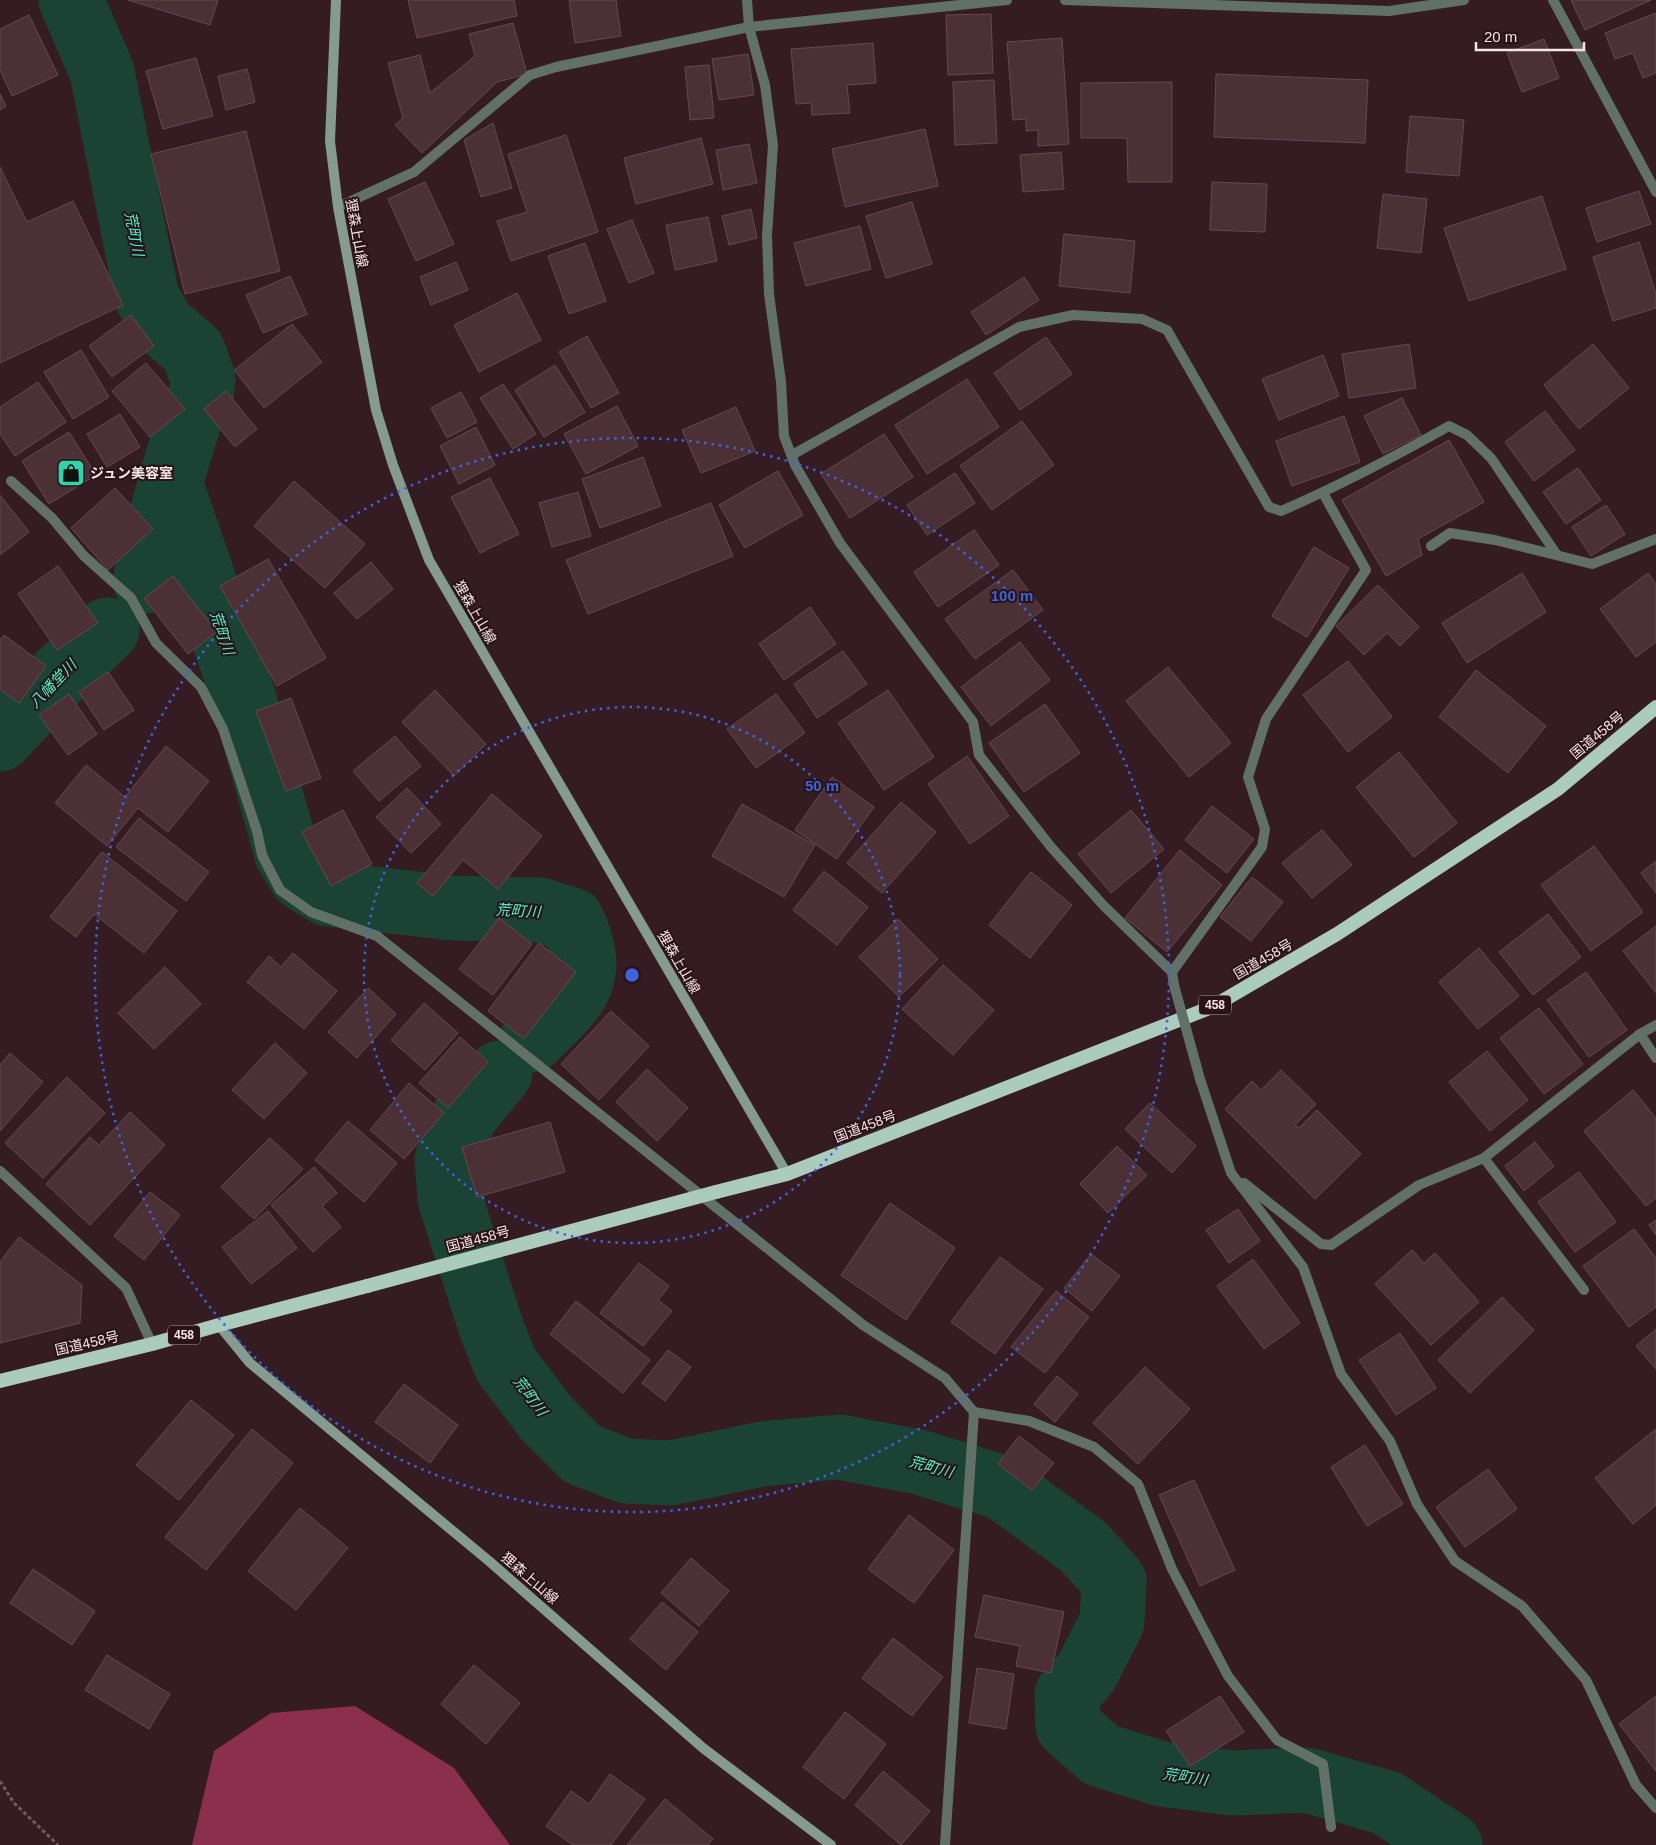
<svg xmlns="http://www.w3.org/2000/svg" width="1656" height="1845" viewBox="0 0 1656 1845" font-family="Arial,'Noto Sans JP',sans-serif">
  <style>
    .forest { fill: #8a2f4d }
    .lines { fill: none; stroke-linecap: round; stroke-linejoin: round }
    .river { stroke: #1a4235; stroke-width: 65 }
    .building { fill: #4b3036; stroke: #664950 }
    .path { stroke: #70595f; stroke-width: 3; stroke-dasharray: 4 2.5; stroke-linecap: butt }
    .service { stroke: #62706a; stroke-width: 10 }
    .minor { stroke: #62706a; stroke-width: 10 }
    .secondary { stroke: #859b92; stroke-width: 10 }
    .trunk { stroke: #accbbf; stroke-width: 14 }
    .service-bridge { stroke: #62706a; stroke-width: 10 }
    .trunk-bridge { stroke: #accbbf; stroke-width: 14 }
    .ring { fill: none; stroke: #3e64da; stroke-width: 2.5; stroke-dasharray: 2.5 5 }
    .labels { text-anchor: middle; stroke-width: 4; stroke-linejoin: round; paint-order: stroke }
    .shield { fill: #2a1219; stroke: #b9a5a9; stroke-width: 1 }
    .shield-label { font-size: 12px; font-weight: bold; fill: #f6e4e7 }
    .street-label { font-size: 14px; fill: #f6e4e7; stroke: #2a1219 }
    .poi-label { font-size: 14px; font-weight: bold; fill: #f6e4e7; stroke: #2a1219; text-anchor: start }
    .water-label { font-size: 15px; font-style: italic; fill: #47f6c6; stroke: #2a1219 }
    .centre { fill: #3e64da; stroke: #2a1219; stroke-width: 2.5 }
    .ring-label { font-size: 15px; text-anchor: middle; font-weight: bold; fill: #3e64da; stroke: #2a1219; stroke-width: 4; stroke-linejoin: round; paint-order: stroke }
  </style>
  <rect width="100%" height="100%" fill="#351b22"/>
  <path class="forest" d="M355,1706l99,62 56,77h-318l22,-94 57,-38z"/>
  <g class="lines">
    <g class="river">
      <path d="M71,0l31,72 45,226 16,27 30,26 10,28 -2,18 -11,21 -20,65 -25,98"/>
      <path d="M170,483l69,199 48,172 15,24 26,16 125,14 87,2 32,10c29,63 1,78 -40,120"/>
      <path d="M0,739l53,-57 54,-52"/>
      <path d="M500,1073l-36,44 -17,43 3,39 41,128 15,38 41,54 35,35 44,17 45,2 91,-19 77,-7 80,15 84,26 81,59 30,34 -2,41 -26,51 -19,21 1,32 33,29 61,19 70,9 75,-3 80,23 63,42"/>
    </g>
  </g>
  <g class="building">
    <path d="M128,0h90l-8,25z"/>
    <path d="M408,0h106l3,16 -100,22z"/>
    <path d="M569,0h47l5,36 -46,7z"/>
    <path d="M1571,0h80l-66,30z"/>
    <path d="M1656,13v60l-13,5 -10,-25 -18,6 -10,-26z"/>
    <path d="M991,14l2,59 -45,2 -2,-60z"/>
    <path d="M29,15l29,60 -46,21 -12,-26v-41z"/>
    <path d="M513,23l14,51 -30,8 -75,71 -27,-28 8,-7 -15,-55 32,-8 10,38 45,-37 -6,-22z"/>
    <path d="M1062,38l7,106 -31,2v-16l-12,1v-12l-13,1 -6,-78z"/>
    <path d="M1544,39l15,39 -37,14 -15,-39z"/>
    <path d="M873,43l3,40 -29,2 3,28 -38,2 -1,-12 -15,1 -5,-55z"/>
    <path d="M748,54l6,41 -35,5 -7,-41z"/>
    <path d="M196,58l17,58 -50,13 -17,-58z"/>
    <path d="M709,65l5,53 -24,2 -5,-53z"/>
    <path d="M247,69l8,33 -29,8 -8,-34z"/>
    <path d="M1216,74l152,6 -3,63 -151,-6z"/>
    <path d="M994,80l3,63 -42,2 -2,-63z"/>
    <path d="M1172,82v100h-44l-1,-44h-46v-55z"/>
    <path d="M0,94l6,12 -6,4z"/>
    <path d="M1410,116l54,4 -5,56 -53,-4z"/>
    <path d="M493,123l19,65 -31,9 -17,-57z"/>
    <path d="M925,129l13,57 -93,21 -13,-58z"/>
    <path d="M246,131l34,140 -95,23 -34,-140z"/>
    <path d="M566,135l32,97 -87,29 -14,-40 30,-9 -19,-58z"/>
    <path d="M701,138l12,46 -77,20 -12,-46z"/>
    <path d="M749,144l8,39 -34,7 -7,-40z"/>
    <path d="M1061,152l3,37 -41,3 -3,-37z"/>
    <path d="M0,167l27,55 46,-21 50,104 -123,58z"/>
    <path d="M425,182l29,62 -38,17 -28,-62z"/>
    <path d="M1212,182l55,2 -2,48 -55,-2z"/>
    <path d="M1639,191l12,33 -54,18 -11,-34z"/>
    <path d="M1383,194l44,5 -6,54 -44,-5z"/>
    <path d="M1542,196l24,73 -97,32 -25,-73z"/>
    <path d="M912,202l20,62 -46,14 -20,-62z"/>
    <path d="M751,209l6,29 -28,7 -7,-29z"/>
    <path d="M708,217l9,44 -42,9 -9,-45z"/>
    <path d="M632,220l22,53 -25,10 -22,-54z"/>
    <path d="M860,226l11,43 -65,17 -12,-43z"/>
    <path d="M1064,234l71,7 -5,52 -71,-7z"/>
    <path d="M1639,242l17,52v14l-43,13 -20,-64z"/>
    <path d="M585,243l21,58 -37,13 -21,-58z"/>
    <path d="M456,262l12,28 -37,15 -11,-28z"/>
    <path d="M290,276l17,38 -44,19 -17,-38z"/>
    <path d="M1024,277l15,23 -53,35 -15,-23z"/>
    <path d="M517,293l24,47 -62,32 -25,-47z"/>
    <path d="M131,315l23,31 -42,31 -23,-31z"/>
    <path d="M292,324l30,38 -58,46 -30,-38z"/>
    <path d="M587,336l32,57 -28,15 -32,-56z"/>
    <path d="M1046,337l26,37 -52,36 -26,-37z"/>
    <path d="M1409,344l7,44 -67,10 -7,-44z"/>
    <path d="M1593,344l36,44 -50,41 -35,-44z"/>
    <path d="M81,350l28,47 -36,22 -29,-47z"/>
    <path d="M1323,355l16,41 -60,24 -17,-41z"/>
    <path d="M146,363l39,46 -35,28 -38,-46z"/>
    <path d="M555,365l30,47 -41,25 -29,-47z"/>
    <path d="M967,379l32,48 -72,47 -32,-49z"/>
    <path d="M38,382l28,40 -51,34 -15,-22v-27z"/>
    <path d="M503,384l33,50 -23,15 -33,-51z"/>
    <path d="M226,391l31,38 -22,18 -31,-38z"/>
    <path d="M461,392l16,30 -30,16 -16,-30z"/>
    <path d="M1402,398l19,37 -38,19 -19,-38z"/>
    <path d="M617,406l21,40 -52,28 -22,-40z"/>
    <path d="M736,407l19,44 -54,22 -19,-43z"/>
    <path d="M1545,411l30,39 -41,31 -29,-39z"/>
    <path d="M120,414l20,33 -33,20 -20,-33z"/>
    <path d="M1344,416l16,46 -68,24 -16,-45z"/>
    <path d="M1022,421l32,44 -62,45 -32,-44z"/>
    <path d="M476,427l19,38 -36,19 -19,-38z"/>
    <path d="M69,432l27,43 -47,29 -27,-43z"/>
    <path d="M884,434l29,43 -63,41 -29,-44z"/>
    <path d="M1449,440l35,62 -66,37 4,16 -36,21 -44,-76z"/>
    <path d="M643,457l18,49 -61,22 -18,-49z"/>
    <path d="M1578,468l23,32 -35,24 -23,-32z"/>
    <path d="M778,471l25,44 -58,33 -26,-43z"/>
    <path d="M955,473l20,30 -48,32 -20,-30z"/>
    <path d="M490,478l29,56 -39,19 -29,-56z"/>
    <path d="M294,481l71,63 -40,44 -71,-62z"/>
    <path d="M115,488l38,41 -45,41 -37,-42z"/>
    <path d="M578,492l13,44 -39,11 -13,-44z"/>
    <path d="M0,495l29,37 -29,23z"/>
    <path d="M711,503l22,53 -145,58 -22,-54z"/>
    <path d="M1606,505l19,29 -34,22 -19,-29z"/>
    <path d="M974,530l25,35 -61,42 -24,-35z"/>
    <path d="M1314,547l35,21 -42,69 -35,-21z"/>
    <path d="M268,559l58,99 -49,28 -57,-100z"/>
    <path d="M371,562l22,27 -36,30 -23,-26z"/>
    <path d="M58,566l40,57 -41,27 -39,-56z"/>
    <path d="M1013,570l30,40 -68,49 -30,-40z"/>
    <path d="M1522,573l24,39 -79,51 -25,-40z"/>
    <path d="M1648,573l8,11v58l-20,15 -36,-48z"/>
    <path d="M173,576l44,56 -29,22 -44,-56z"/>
    <path d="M1378,585l41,42 -19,19 -13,-13 -23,22 -28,-29z"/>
    <path d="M810,607l26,37 -52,36 -25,-36z"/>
    <path d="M4,635l42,31 -27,37 -19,-14v-49z"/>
    <path d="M1020,642l30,38 -59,46 -30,-39z"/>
    <path d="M843,651l24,33 -50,34 -23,-34z"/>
    <path d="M1348,661l44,56 -44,35 -45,-57z"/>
    <path d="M1168,667l63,76 -42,34 -63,-76z"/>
    <path d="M1476,670l70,56 -38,47 -69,-56z"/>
    <path d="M108,672l26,38 -30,20 -25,-38z"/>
    <path d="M435,690l51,54 -32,32 -52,-54z"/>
    <path d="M888,690l46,67 -50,33 -46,-67z"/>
    <path d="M69,694l28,40 -29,21 -29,-40z"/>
    <path d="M776,694l29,39 -49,35 -29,-39z"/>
    <path d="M291,698l30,80 -35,13 -30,-80z"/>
    <path d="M1045,704l35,49 -56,39 -35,-49z"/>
    <path d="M395,736l26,30 -42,35 -26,-30z"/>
    <path d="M166,746l43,35 -41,51 -30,-24 -31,38 -52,-43 31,-38 39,32z"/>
    <path d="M1399,752l58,71 -43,34 -58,-70z"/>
    <path d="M967,756l42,60 -39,28 -42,-60z"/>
    <path d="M832,777l42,30 -37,52 -42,-29z"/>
    <path d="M407,788l34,36 -30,29 -35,-36z"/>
    <path d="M492,794l50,42 -44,53 -35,-29 -30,36 -16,-13z"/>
    <path d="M901,802l35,30 -54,61 -35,-30z"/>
    <path d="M742,804l73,41 -31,52 -72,-41z"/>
    <path d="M1212,806l42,33 -27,34 -42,-33z"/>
    <path d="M343,810l29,54 -41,22 -29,-54z"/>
    <path d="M1131,810l33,39 -53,44 -33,-39z"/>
    <path d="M139,818l70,54 -23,29 -70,-54z"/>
    <path d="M1322,830l30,35 -40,33 -30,-35z"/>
    <path d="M1594,846l49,66 -52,39 -50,-66z"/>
    <path d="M1180,850l42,35 -55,67 -42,-34z"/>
    <path d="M102,852l75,59 -33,42 -50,-39 -18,23 -26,-20z"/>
    <path d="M1656,861v32l-15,-20z"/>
    <path d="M824,871l44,36 -31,38 -44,-35z"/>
    <path d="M1031,872l41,33 -42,53 -41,-33z"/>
    <path d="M1252,877l31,25 -32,39 -31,-24z"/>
    <path d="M1548,914l33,43 -48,38 -34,-43z"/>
    <path d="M499,918l33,26 -39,51 -34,-26z"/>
    <path d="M898,919l40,40 -39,38 -40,-40z"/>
    <path d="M1656,926v67l-33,-42z"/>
    <path d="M539,943l37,29 -52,67 -36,-28z"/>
    <path d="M1479,948l40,48 -41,33 -39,-47z"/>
    <path d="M293,953l44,38 -33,38 -57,-47 22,-26 12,11z"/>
    <path d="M943,965l51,45 -41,45 -51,-46z"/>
    <path d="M165,967l36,37 -47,45 -36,-36z"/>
    <path d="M1586,972l41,58 -38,27 -42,-57z"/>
    <path d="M368,988l28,26 -39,44 -29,-26z"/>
    <path d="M424,1003l34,30 -33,37 -34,-30z"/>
    <path d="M1539,1008l44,56 -39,30 -44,-56z"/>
    <path d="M611,1011l38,35 -50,54 -38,-36z"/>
    <path d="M460,1037l28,25 -40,46 -29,-25z"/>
    <path d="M275,1043l32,30 -43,46 -32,-29z"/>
    <path d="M1487,1051l41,49 -38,31 -41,-49z"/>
    <path d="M10,1053l33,29 -43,49v-66z"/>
    <path d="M647,1069l41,39 -31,33 -41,-39z"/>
    <path d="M1281,1070l35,34 -21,21 4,3 18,-18 44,44 -46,45 -90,-90 27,-28 9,9z"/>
    <path d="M67,1077l38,36 -62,65 -38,-35z"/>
    <path d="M409,1083l35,30 -40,46 -34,-29z"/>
    <path d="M1633,1090l23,28v80l-10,8 -62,-75z"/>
    <path d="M1150,1103l46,43 -24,27 -47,-44z"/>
    <path d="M130,1112l35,33 -75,80 -44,-41 44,-47 9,8z"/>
    <path d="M348,1121l49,42 -33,39 -49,-42z"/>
    <path d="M550,1122l15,50 -88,25 -15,-50z"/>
    <path d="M270,1138l33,31 -49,50 -33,-32z"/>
    <path d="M1535,1142l19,24 -30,25 -19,-25z"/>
    <path d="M1117,1146l30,29 -39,38 -28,-29z"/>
    <path d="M314,1167l23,26 -15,13 19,21 -28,25 -42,-47z"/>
    <path d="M1579,1172l37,50 -41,30 -37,-50z"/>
    <path d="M150,1192l30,23 -36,45 -30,-24z"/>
    <path d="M890,1203l65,45 -49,72 -65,-45z"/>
    <path d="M1238,1209l22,32 -31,22 -23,-33z"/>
    <path d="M268,1211l29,37 -46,36 -29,-37z"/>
    <path d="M1656,1220v15l-7,-10z"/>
    <path d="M1634,1229l22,29v49l-27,20 -46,-61z"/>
    <path d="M19,1237l63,48 -2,38 -80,20v-81z"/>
    <path d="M1412,1250l12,13 11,-10 44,49 -48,43 -56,-61z"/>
    <path d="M1091,1254l29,22 -28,35 -28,-23z"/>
    <path d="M1000,1257l43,32 -48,65 -44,-32z"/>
    <path d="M1253,1259l47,64 -36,26 -47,-63z"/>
    <path d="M639,1263l30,23 -11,14 14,11 -29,35 -43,-33z"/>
    <path d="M1056,1291l33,26 -44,56 -34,-26z"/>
    <path d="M1502,1297l32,33 -64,63 -32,-33z"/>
    <path d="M576,1301l74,59 -27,33 -73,-59z"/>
    <path d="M1656,1329v40l-20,-23z"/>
    <path d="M1400,1333l36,55 -40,27 -37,-55z"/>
    <path d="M668,1350l23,17 -26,34 -23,-18z"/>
    <path d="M1145,1367l45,42 -52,55 -45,-41z"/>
    <path d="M1057,1376l21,18 -23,28 -21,-18z"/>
    <path d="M404,1384l54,41 -28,38 -55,-41z"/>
    <path d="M191,1400l43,35 -55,65 -43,-35z"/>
    <path d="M252,1429l41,34 -87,107 -41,-33z"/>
    <path d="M1656,1429v76l-23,19 -38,-46z"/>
    <path d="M1019,1436l35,27 -22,27 -34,-26z"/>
    <path d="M1365,1445l38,59 -36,22 -36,-59z"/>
    <path d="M1488,1469l29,40 -52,38 -29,-40z"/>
    <path d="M1194,1480l41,90 -35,16 -41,-91z"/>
    <path d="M300,1508l48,40 -52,62 -48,-39z"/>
    <path d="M909,1515l45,35 -40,53 -46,-34z"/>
    <path d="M691,1558l38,33 -30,35 -38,-33z"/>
    <path d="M33,1569l62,42 -23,34 -62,-42z"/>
    <path d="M984,1595l80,17 -13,61 -35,-7 4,-20 -45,-9z"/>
    <path d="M662,1602l36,30 -32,38 -36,-31z"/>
    <path d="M893,1638l50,39 -31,39 -50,-38z"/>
    <path d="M107,1655l63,39 -21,35 -64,-39z"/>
    <path d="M474,1665l46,38 -34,41 -45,-40z"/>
    <path d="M977,1668l37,6 -8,55 -37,-6z"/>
    <path d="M1220,1696l24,36 -54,34 -24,-35z"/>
    <path d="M1656,1696v75l-37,-47z"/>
    <path d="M845,1712l41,32 -42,55 -41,-32z"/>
    <path d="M883,1771l47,40 -29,34 -46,-40z"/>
    <path d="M610,1774l35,25 -34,46h-38l-27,-19 25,-35 18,13z"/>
    <path d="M665,1799l48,40 -5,6h-81z"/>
  </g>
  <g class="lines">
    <path class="path" d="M0,1781l14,22 44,42"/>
    <g class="service">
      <path d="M747,0l2,27 16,58 8,60 -6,90 2,59 12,88 3,54 11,29 45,78 133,179 6,33 72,92 53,59 68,66 2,13"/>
      <path d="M1065,0l324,11 75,-11"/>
      <path d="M1553,0l103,192"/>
      <path d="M338,207l76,-35 116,-97 26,-8 193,-40 258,-27"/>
      <path d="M792,455l227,-128 54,-12 69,4 25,11 102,177 12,4c58,-25 113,-54 168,-85l18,9 24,23 66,97"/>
      <path d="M11,481l41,37 32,38 47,42 25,45 45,44 22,42 34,102 5,24 18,35 31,22 66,24 486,389 82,53 29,34 -29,433"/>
      <path d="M1431,546l19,-13 45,7 97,24 64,-25"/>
      <path d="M1172,972l90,-125 3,-18 -17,-52 18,-58 100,-149 -43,-77"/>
      <path d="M1640,1034l16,24"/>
      <path d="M1200,1079l31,94 72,94 38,107 49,67 27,63 38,57 67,45 64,74 50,105 20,23"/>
      <path d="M1484,1158l100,132"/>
      <path d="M1244,1183l77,61 10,1 88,-60 65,-27 156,-124 16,-9"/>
      <path d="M974,1412l55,9 65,26 44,37 34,85 56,107 49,64 46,24 8,63"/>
    </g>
    <path class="minor" d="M0,1171l126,117 26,56"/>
    <g class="secondary">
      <path d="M336,0l-6,141 8,66 38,203 17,55 36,95 358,614"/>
      <path d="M219,1325l31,38 239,198 214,187 128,97"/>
    </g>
    <g class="trunk">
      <path d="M716,1192l71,-18 425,-167 125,-73 221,-145 98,-82"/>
      <path d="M0,1381l152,-37 67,-19 148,-39"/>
    </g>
    <path class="service-bridge" d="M1174,985l26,94"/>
    <path class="trunk-bridge" d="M367,1286l349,-94"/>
  </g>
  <g class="ring">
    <circle cx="632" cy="975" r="268"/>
    <circle cx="632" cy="975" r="537"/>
  </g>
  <defs>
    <symbol id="shop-square" viewBox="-11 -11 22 22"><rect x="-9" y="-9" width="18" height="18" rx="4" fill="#31d4a9" stroke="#2a1219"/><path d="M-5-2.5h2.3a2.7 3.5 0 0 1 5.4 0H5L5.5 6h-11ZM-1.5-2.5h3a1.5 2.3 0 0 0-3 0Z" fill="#111"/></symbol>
  </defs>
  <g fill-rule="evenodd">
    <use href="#shop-square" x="55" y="457" width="32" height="32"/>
  </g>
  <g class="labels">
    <g class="shield">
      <rect x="1199" y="995.5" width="32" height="19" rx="4"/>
      <rect x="168" y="1325.5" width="32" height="19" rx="4"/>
    </g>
    <g class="shield-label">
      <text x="1215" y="1009">458</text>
      <text x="184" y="1339">458</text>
    </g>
    <g class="street-label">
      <text transform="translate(357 233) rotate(80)" y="5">狸森上山線</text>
      <text transform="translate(475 612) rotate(60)" y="5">狸森上山線</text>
      <text transform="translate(1597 735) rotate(-40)" y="5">国道458号</text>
      <text transform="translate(1263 959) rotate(-30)" y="5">国道458号</text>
      <text transform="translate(679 962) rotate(60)" y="5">狸森上山線</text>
      <text transform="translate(865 1126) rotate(-21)" y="5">国道458号</text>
      <text transform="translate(478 1239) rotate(-15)" y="5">国道458号</text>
      <text transform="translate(87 1343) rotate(-13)" y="5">国道458号</text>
      <text transform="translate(530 1578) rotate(41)" y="5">狸森上山線</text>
    </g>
    <g class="poi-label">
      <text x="90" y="478">ジュン美容室</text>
    </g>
    <g class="water-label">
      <text transform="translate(134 234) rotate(79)" y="5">荒町川</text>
      <text transform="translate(222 633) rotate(71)" y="5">荒町川</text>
      <text transform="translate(53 684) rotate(-46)" y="5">八幡堂川</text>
      <text transform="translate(518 911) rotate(3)" y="5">荒町川</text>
      <text transform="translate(530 1396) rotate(53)" y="5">荒町川</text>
      <text transform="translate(931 1467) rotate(15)" y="5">荒町川</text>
      <text transform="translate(1185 1777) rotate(9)" y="5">荒町川</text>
    </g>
  </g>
  <circle cx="632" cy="975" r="8" class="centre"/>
  <g class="ring-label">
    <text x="1012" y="601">100 m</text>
    <text x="822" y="791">50 m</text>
  </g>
  <path d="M1476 42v8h108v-8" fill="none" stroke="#f6e4e7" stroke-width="2.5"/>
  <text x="1484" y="42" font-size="15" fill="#f6e4e7" stroke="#2a1219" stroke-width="4" paint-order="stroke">20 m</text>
</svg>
